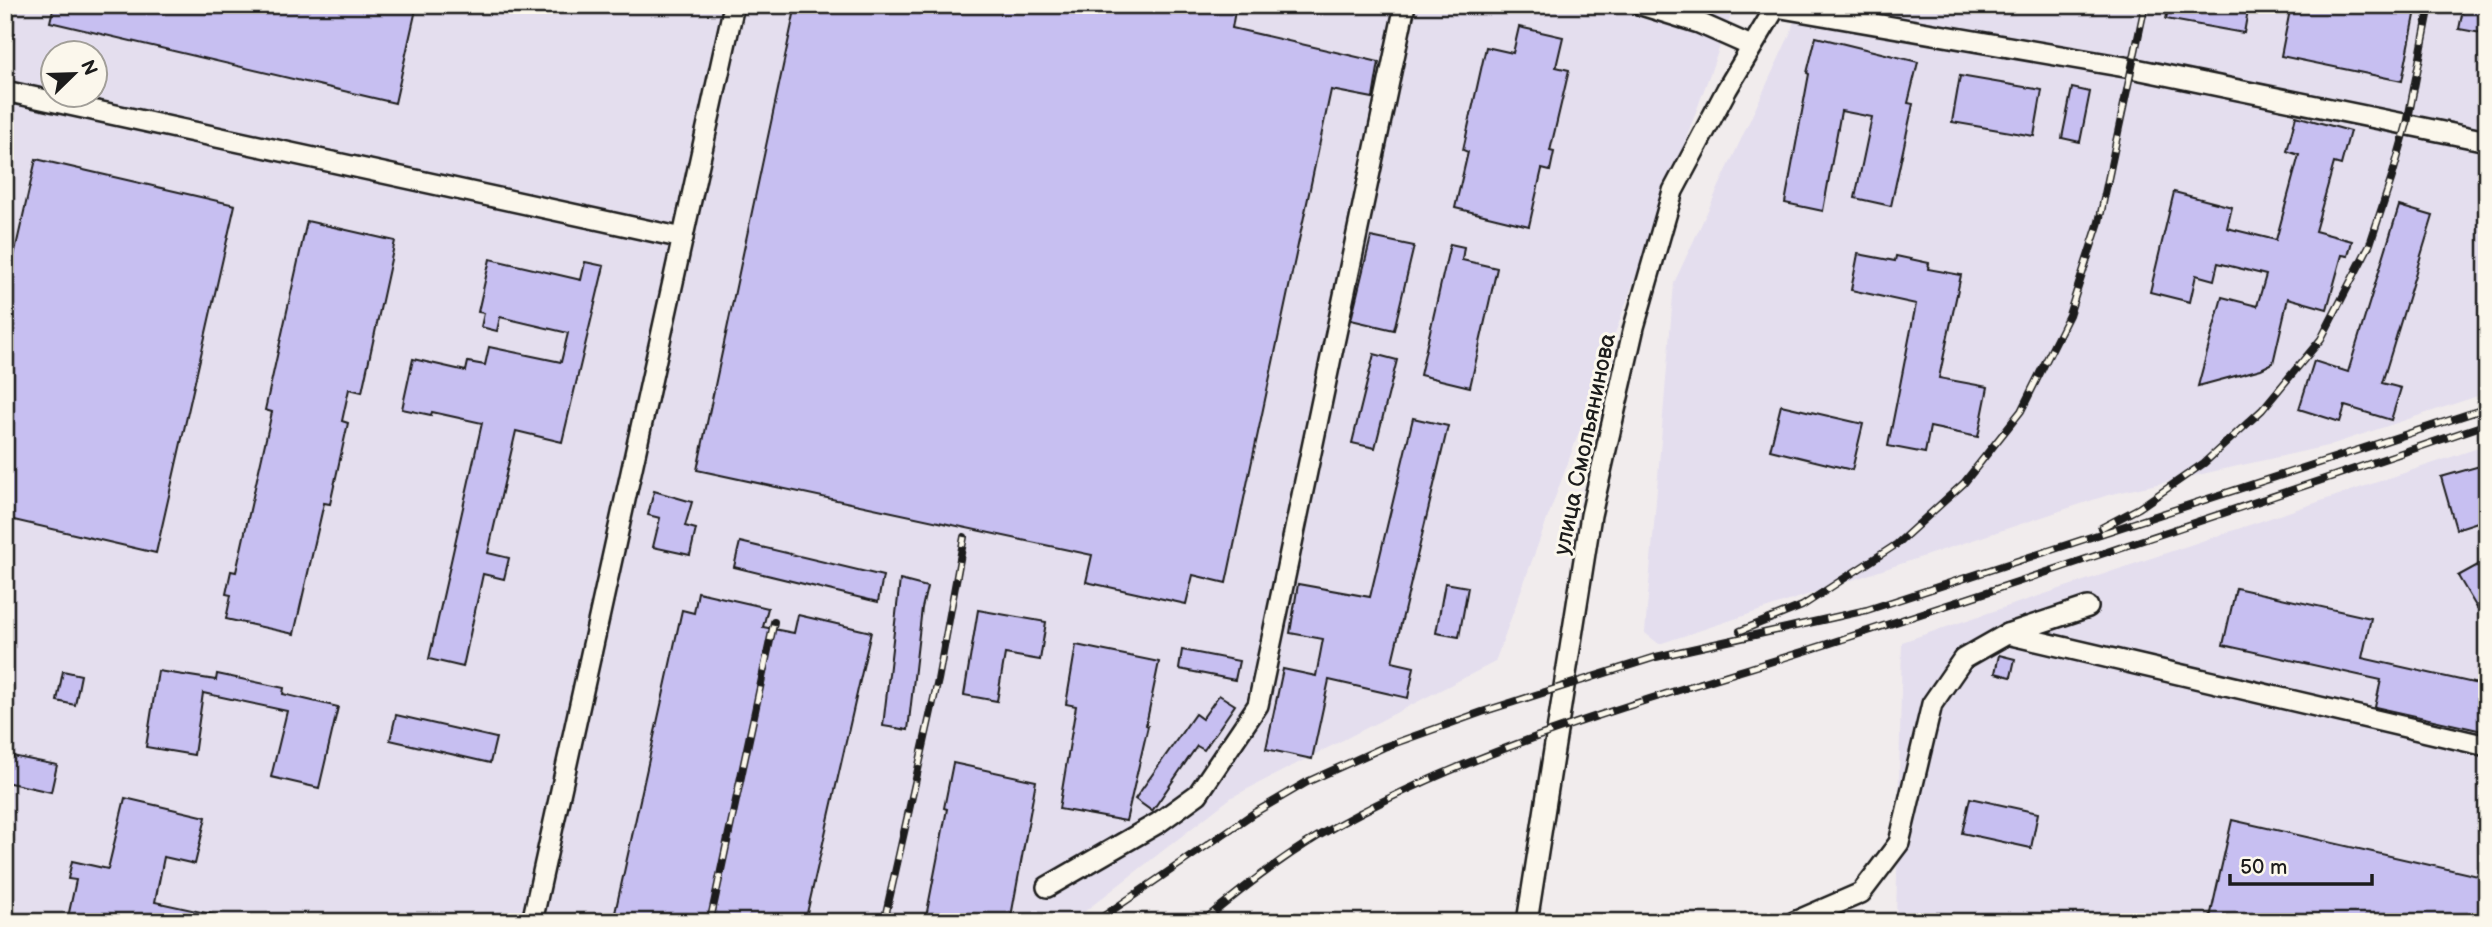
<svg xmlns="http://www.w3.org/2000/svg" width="2492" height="927" viewBox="0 0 2492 927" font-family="'Balsamiq Sans',sans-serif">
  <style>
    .built { fill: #e4deee; fill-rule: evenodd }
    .building { fill: #c7bff1; stroke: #1c1c1c; stroke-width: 2 }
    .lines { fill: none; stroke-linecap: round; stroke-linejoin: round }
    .minor-casing { stroke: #1c1c1c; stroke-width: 24 }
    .minor { stroke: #fbf7ec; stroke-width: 19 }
    .rail-casing { stroke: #1c1c1c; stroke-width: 8 }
    .rail { stroke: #fbf7ec; stroke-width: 5; stroke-dasharray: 16; stroke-linecap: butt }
    .labels { text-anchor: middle; stroke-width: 6; stroke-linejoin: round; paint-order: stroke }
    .street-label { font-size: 23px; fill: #1c1c1c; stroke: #fbf7ec }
  </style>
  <rect width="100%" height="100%" fill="#f1eced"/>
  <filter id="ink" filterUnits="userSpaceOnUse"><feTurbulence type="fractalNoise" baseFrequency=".0143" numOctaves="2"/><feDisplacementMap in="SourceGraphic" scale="14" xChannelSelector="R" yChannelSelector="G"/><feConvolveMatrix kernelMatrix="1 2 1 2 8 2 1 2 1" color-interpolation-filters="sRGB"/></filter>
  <g filter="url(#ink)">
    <g class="built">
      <path d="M5,5h1730l-240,657 -263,135 -161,125h-1066zM52,52h42v42h-42z"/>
      <path d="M1798,5h689v388l-160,53 -219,49 -449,149 -14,-11 29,-350 117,-251z"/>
      <path d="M2487,445v477h-591l6,-280z"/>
    </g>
    <g class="building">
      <path d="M54,5h363l-22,98 -345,-81z"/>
      <path d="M796,5h440l-4,23 147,34 -6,36 -42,-8 -105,493 -33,-8 -7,29 -100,-22 6,-27 -395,-85z"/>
      <path d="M2169,5h80l-5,28 -78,-14z"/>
      <path d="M2291,5h126l-15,76 -121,-25z"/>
      <path d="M2464,5h23v29l-28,-5z"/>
      <path d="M1519,27l44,10 -7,30 13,3 -19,81 4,1 -4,19 -8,-2 -13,57 -74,-18 13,-56 -5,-2 23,-103 27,6z"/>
      <path d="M1816,37l102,25 -10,41 5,1 -22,102 -36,-8 17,-81 -31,-6 -18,100 -38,-8 24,-129 -2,-1z"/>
      <path d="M1960,76l82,14 -8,46 -82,-14z"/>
      <path d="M2072,88l18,4 -10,50 -18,-4z"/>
      <path d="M2296,116l54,15 -9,34 -7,-2 -19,68 37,10 -4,15 -6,-1 -15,54 -39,-11 -15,65 -12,6 -63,17 24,-89 35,9 9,-31 -48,-12 -4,17 -18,-5 -6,27 -40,-10 24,-100 58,15 -5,21 49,12 23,-85 -12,-4z"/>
      <path d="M36,159l199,46 -79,348 -151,-35v-223z"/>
      <path d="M2399,206l34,10 -51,167 19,5 -10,32 -46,-14 -5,16 -41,-13 15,-48 34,11z"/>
      <path d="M307,221l88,20 -33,151 -13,-3 -7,32 6,2 -18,81 -6,-1 -30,131 -68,-15 5,-24 -5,-1 5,-23 5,1 36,-160 -7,-2z"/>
      <path d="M1371,237l43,9 -20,84 -43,-10z"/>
      <path d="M1450,244l14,3 -2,13 35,8 -27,119 -50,-12z"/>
      <path d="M1858,254l37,7 1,-5 33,7 -1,6 33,6 -22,103 49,9 -10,50 -48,-10 -5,26 -37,-7 28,-142 -65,-14z"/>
      <path d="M490,259l91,21 4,-18 19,4 -42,176 -46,-11 -28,122 21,5 -5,21 -21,-5 -20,93 -34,-8 53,-236 -50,-11 -1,3 -29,-6 11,-50 53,12 2,-9 17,3 4,-18 72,15 7,-29 -68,-16 -3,14 -16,-4 3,-14 -6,-1z"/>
      <path d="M1374,354l23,6 -22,88 -23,-5z"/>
      <path d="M1781,405l82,19 -11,46 -82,-20z"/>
      <path d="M1413,418l35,8 -56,236 22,5 -6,31 -79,-18 -17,79 -46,-10 17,-80 33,7 7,-37 -33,-6 8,-49 72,13z"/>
      <path d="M2487,464v55l-31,10 -15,-52z"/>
      <path d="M654,491l38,11 -7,24 11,3 -6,26 -37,-8 7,-29 -12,-3z"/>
      <path d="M740,542l143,34 -5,26 -144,-35z"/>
      <path d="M2487,560v43l-10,5 -19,-32z"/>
      <path d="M900,580l27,7 -5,21 -14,122 -25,-4z"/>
      <path d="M1445,583l23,4 -9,50 -23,-4z"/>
      <path d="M2236,588l135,30 -9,40 125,28v46l-112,-25 6,-27 -158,-35z"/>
      <path d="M698,592l70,16 -5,19 31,6 4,-18 73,17 -66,290h-192l69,-312 12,3z"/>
      <path d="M978,610l68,12 -6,38 -35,-6 -8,47 -33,-6z"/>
      <path d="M1076,645l83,17 -13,63 2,1 -22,95 -67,-12 17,-103 -10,-2z"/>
      <path d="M1182,650l57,11 -4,19 -56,-11z"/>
      <path d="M1999,655l16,4 -4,18 -16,-4z"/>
      <path d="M63,671l18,4 -6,30 -18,-4z"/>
      <path d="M158,671l58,9 1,-6 67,14 -1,6 55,13 -19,81 -48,-11 16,-66 -84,-18 -9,62 -48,-8z"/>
      <path d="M1219,695l16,10 -31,45 -7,-4 -45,65 -17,-12 60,-85 7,5z"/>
      <path d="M396,715l100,23 -6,25 -100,-23z"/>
      <path d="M7,755l50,10 -6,27 -46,-10z"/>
      <path d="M953,763l83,18 -26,141h-85l22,-113 -3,-1z"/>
      <path d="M125,798l81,19 -11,47 -31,-7 -9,45 60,13v7h-148l9,-42 -8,-1 4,-18 36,8z"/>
      <path d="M1970,798l68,15 -7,35 -69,-15z"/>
      <path d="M2232,820l255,58v44h-278z"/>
    </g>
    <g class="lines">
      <defs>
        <g id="minor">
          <path d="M1641,5l58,18 52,23"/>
          <path d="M1776,7l355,61 356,73"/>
          <path d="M5,91l678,147"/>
          <path d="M2007,634l480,112"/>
          <path d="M1047,887l111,-64 40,-29 60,-89 147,-700"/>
          <path d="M532,922l202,-917"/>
          <path d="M1527,922l64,-407 43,-188 39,-136 54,-102 50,-84"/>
          <path d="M1794,922l67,-29 38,-50 33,-139 31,-45 44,-25 81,-27"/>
        </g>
      </defs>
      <use href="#minor" class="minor-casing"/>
      <use href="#minor" class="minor"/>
      <defs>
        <g id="rail">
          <path d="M2101,528l38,-20 65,-45 58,-53 59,-71 49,-95 22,-67 15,-53 23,-119"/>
          <path d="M1740,631l62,-25 95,-62 67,-61 57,-72 48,-96 30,-93 46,-217"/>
          <path d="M710,922l64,-300"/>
          <path d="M884,922l54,-242 26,-143"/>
          <path d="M1095,922l159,-109 53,-31 77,-35 98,-35 174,-55 211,-47 620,-202"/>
          <path d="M1202,922c37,-31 76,-62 118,-87 163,-95 348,-139 526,-197 214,-69 428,-142 641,-214"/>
        </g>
      </defs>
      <use href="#rail" class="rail-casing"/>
      <use href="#rail" class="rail"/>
    </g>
  </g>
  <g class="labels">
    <g class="street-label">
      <text transform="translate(1584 444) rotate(-78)" y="8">улица Смольянинова</text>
    </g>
  </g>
  <rect width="2492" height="927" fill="none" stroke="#fbf7ec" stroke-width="28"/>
  <rect x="14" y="14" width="2464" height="899" fill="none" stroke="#1c1c1c" stroke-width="2.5" filter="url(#ink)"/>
  <g transform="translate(74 74) rotate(67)"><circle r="33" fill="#fbf7ec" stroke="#a29f99" stroke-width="2"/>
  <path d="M0-5L12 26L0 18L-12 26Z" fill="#1c1c1c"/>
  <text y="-10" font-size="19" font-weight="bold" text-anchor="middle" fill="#1c1c1c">N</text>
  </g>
  <path d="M2230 874v10h142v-10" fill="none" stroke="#1c1c1c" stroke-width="3.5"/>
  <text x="2240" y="874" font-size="21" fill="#1c1c1c" stroke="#fbf7ec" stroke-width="5" paint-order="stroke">50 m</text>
</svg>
